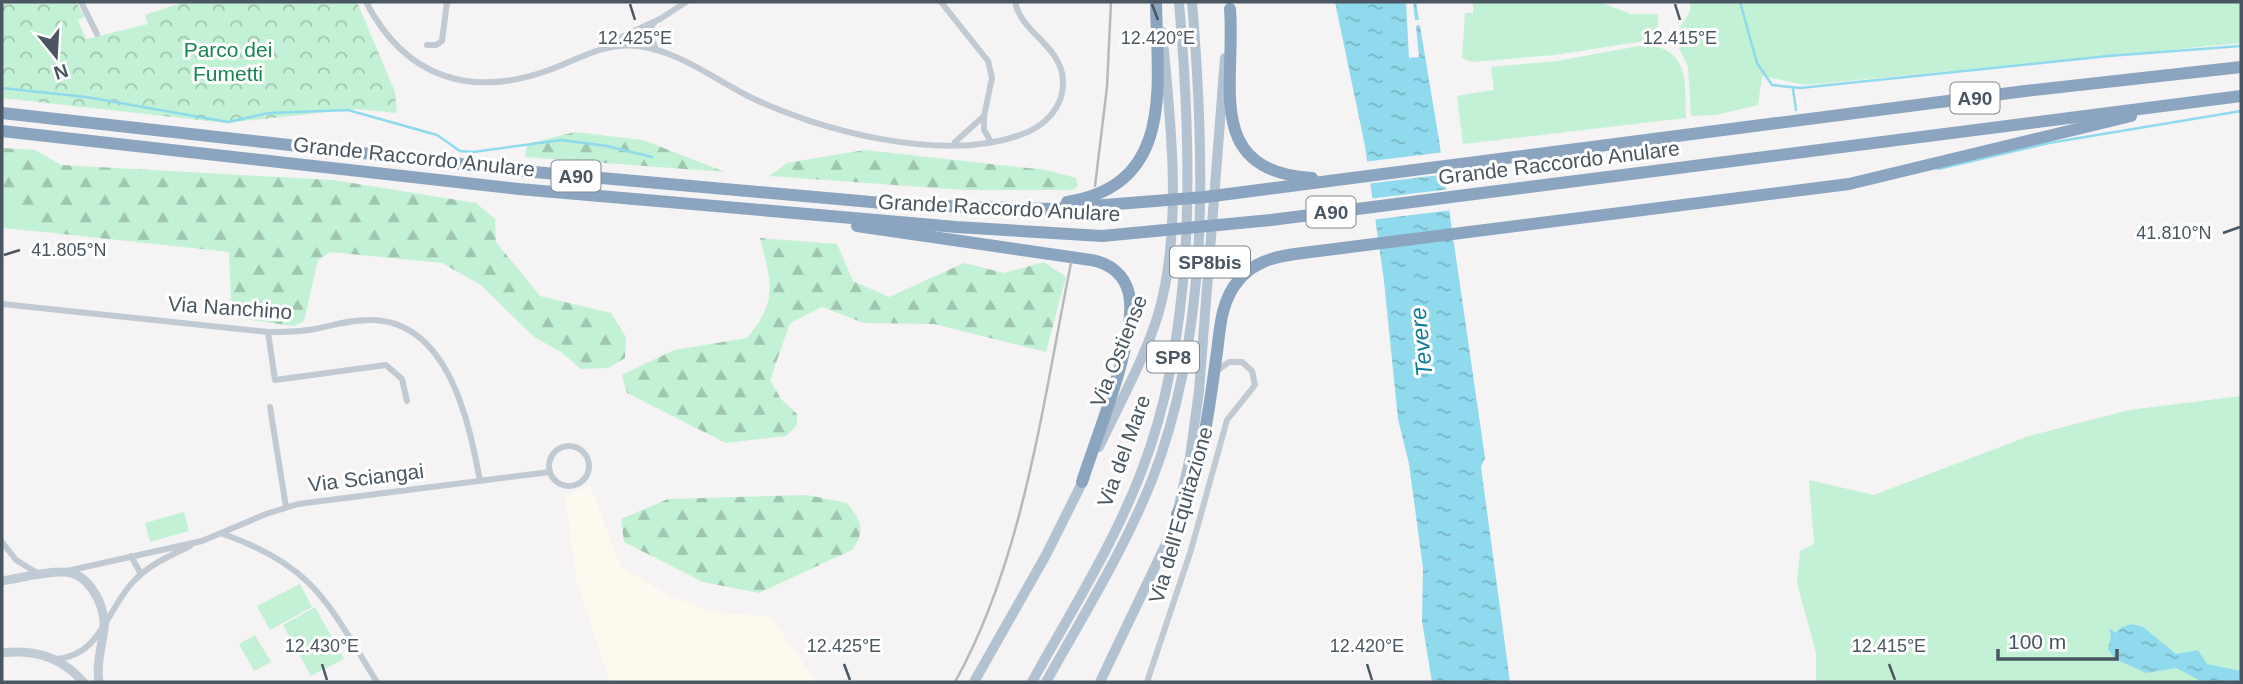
<svg xmlns="http://www.w3.org/2000/svg" width="2243" height="684" viewBox="0 0 2243 684" font-family="Helvetica,sans-serif">
  <style>
    .commercial { fill: #fdf9ef }
    .grass { fill: #c3f1d5 }
    .forest { fill: url(#forest-firs) }
    .park { fill: url(#park-crowns) }
    .water { fill: url(#water-ripples) }
    .pier { fill: #f5f3f3 }
    .lines { fill: none; stroke-linecap: round; stroke-linejoin: round }
    .stream { stroke: #90daee; stroke-width: 2.5 }
    .street { stroke: #c1cad2; stroke-width: 6 }
    .secondary { stroke: #c1cbd6; stroke-width: 9 }
    .primary { stroke: #b3c2d1; stroke-width: 10 }
    .highway { stroke: #8ba5c1; stroke-width: 12 }
    .rail { stroke: #b5b8bd; stroke-width: 2.5 }
    .ticks { fill: none; stroke: #4a5661; stroke-width: 2.5 }
    .labels { text-anchor: middle; stroke-width: 6; stroke-linejoin: round; paint-order: stroke }
    .shield { fill: #fff; stroke: #808990; stroke-width: 2 }
    .shield-label { font-size: 19px; font-weight: bold; fill: #4a5661 }
    .park-label { font-size: 21px; fill: #17864f; stroke: #fff }
    .street-label { font-size: 21px; fill: #4a5661; stroke: #fff }
    .water-label { font-size: 23px; font-style: italic; fill: #0c7c9b; stroke: #fff }
    .ticks-label { font-size: 18px; text-anchor: middle; fill: #4a5661; stroke: #fff; stroke-width: 6; stroke-linejoin: round; paint-order: stroke }
  </style>
  <defs>
    <pattern id="forest-firs" width="22" height="20" patternUnits="userSpaceOnUse" patternTransform="scale(1.75)"><rect width="22" height="20" fill="#c3f1d5"/><path d="M5 1l3.5 6h-7zM16 11l3.5 6h-7z" fill="#a0c6b0"/></pattern>
    <pattern id="park-crowns" width="20" height="18" patternUnits="userSpaceOnUse" patternTransform="scale(1.75)"><rect width="20" height="18" fill="#c3f1d5"/><path d="M2 6a3 3 0 1 1 6 0M12 15a3 3 0 1 1 6 0" fill="none" stroke="#a0c6b0"/></pattern>
    <pattern id="water-ripples" width="26" height="14" patternUnits="userSpaceOnUse" patternTransform="scale(1.75)"><rect width="26" height="14" fill="#90daee"/><path d="M2 4q2-2 4 0t4 0M15 11q2-2 4 0t4 0" fill="none" stroke="#78b4c4"/></pattern>
  </defs>
  <rect width="100%" height="100%" fill="#f5f3f3"/>
  <path class="commercial" d="M590,485l31,83 50,28 42,16 58,5 45,65h-206l-34,-104 -11,-82z"/>
  <g class="grass">
    <path d="M1473,2h127l31,12h27c2,13 -3,19 -14,27l-89,14 -83,7 -10,-4 3,-45h8z"/>
    <path d="M1690,2h551v41l-436,42 -43,-9 -4,29 -42,10 -25,1 -3,-49 -9,-19 -1,-17 12,-20z"/>
    <path d="M1645,45c45,3 40,38 41,73l-223,26 -6,-48 37,-6 -3,-23 66,-6z"/>
    <path d="M2,194l11,1 31,37 -42,-4z"/>
    <path d="M2241,396v286h-425v-29l-19,-70 3,-32 14,-7 -5,-64 65,15 155,-59 100,-26z"/>
    <path d="M184,512l5,19 -39,11 -5,-19z"/>
    <path d="M300,584l12,23 -42,23 -13,-24z"/>
    <path d="M315,607l29,52 -33,17 -28,-51z"/>
    <path d="M255,635l16,27 -17,9 -15,-27z"/>
  </g>
  <g class="forest">
    <path d="M575,132l68,8 82,32 -200,-15 2,-13z"/>
    <path d="M2,148l33,2 26,15 272,15 143,23 19,16 1,23 44,54 71,17 15,24 -1,21 -17,10 -27,1 -20,-17 -27,-15 -53,-52 -39,-22 -112,-11 -12,8 -14,61 -10,5 -57,-8 -6,-18 -2,-48 -185,-20 -31,-36 -11,-2z"/>
    <path d="M865,150l181,20 30,8 2,8 -5,4h-108l-196,-14 18,-13z"/>
    <path d="M760,238l77,6 16,37 36,16 75,-34 40,10 40,-11 22,15 -20,75 -112,-28 -70,-1 -42,-16 -32,16 -20,57 11,19 16,15v11l-11,11 -60,7 -99,-50 -5,-18 52,-25 73,-12c32,-38 24,-55 13,-100z"/>
    <path d="M807,495l40,8c14,18 19,27 5,47l-93,43 -56,-11 -79,-40 -3,-23 47,-20z"/>
  </g>
  <path class="park" d="M2,2h74l9,15 -7,3 8,19 62,-15 -3,-9 39,-13h173l38,90 2,21 -41,-4 -130,14 -224,-25z"/>
  <g class="water">
    <path d="M1335,2h81l23,138 46,318 -4,9 29,215h-78l-10,-61 1,-53 -14,-104 -11,-45 -14,-138 -19,-135z"/>
    <path d="M2132,624l11,3 33,27 22,-4 9,14 34,7v11h-38l-27,-14 -30,5 -31,-14 -7,-10 3,-12 -2,-9 7,5 4,-5z"/>
  </g>
  <g class="pier">
    <path d="M1406,2h7l2,18h8v4l-7,2 3,31 -10,1z"/>
    <path d="M1445,152l3,22 -82,10 -3,-22z"/>
    <path d="M1450,189l3,21 -82,10 -3,-21z"/>
  </g>
  <g class="lines">
    <g class="stream">
      <path d="M1740,2l17,61 15,22 28,3 308,-32 133,-10"/>
      <path d="M2,88l84,9 142,25 41,-9 79,-3 89,25 23,16 13,1 88,-12 46,6 45,11"/>
      <path d="M1793,89l3,21"/>
      <path d="M1938,169l111,-26 192,-32"/>
    </g>
    <g class="street">
      <path d="M81,2l16,32"/>
      <path d="M366,2c40,77 106,97 186,67 29,-11 54,-27 86,-23 40,5 75,32 110,50 71,35 195,67 272,39 24,-8 44,-27 43,-54 -1,-35 -41,-47 -48,-79"/>
      <path d="M941,2l47,59 4,17 -8,38 -29,26"/>
      <path d="M654,23l-5,7 7,20"/>
      <path d="M427,45h9l6,-4 5,-39"/>
      <path d="M604,45l56,-26 26,-17"/>
      <path d="M635,46l14,-16"/>
      <path d="M984,118v12l7,12"/>
      <path d="M2,304l266,28c16,0 32,0 47,-3 19,-4 39,-10 58,-9 76,3 96,102 107,161"/>
      <path d="M268,332l7,48 111,-15 16,14 5,22"/>
      <path d="M270,407l16,100"/>
      <circle cx="569" cy="466" r="20"/>
      <path d="M223,534c92,32 105,70 154,148"/>
      <path d="M2,542l14,18 23,14"/>
      <path d="M131,556l10,18"/>
      <path d="M67,571l135,-30 64,-27 32,-10 252,-32"/>
      <path d="M55,659c46,-2 52,-51 79,-78 16,-17 36,-25 56,-35"/>
      <path d="M1147,682l44,-132 36,-130 28,-35 -3,-14 -10,-9h-13l-14,10"/>
    </g>
    <g class="secondary">
      <path d="M2,581c19,-3 40,-9 60,-9 26,-1 44,33 42,56 -2,19 -8,35 -5,54"/>
      <path d="M2,653c31,-4 60,4 81,29"/>
    </g>
    <g class="primary">
      <path d="M1099,447c20,-43 45,-87 59,-132 25,-85 13,-195 4,-283"/>
      <path d="M974,682l72,-127 39,-78"/>
      <path d="M1032,682c38,-69 82,-138 110,-212 55,-143 50,-318 37,-468"/>
      <path d="M1046,682c37,-66 78,-132 106,-202 58,-149 53,-322 40,-478"/>
      <path d="M1100,682l66,-138 11,-30 13,-57 9,-66 26,-333"/>
    </g>
    <g class="highway">
      <path d="M1230,9c6,76 -27,162 82,169"/>
      <path d="M2,113l521,58 382,34 149,4 151,-12 820,-106 216,-24"/>
      <path d="M2,131l517,58 437,38 146,9 169,-16 970,-124"/>
      <path d="M1067,202c109,-17 90,-118 89,-200"/>
      <path d="M857,226l234,34c19,3 34,15 38,34 9,44 -33,143 -47,188"/>
      <path d="M1177,514c26,-40 33,-115 40,-162 3,-24 4,-51 21,-71 14,-18 35,-24 57,-27l554,-70 282,-68"/>
    </g>
    <g class="rail">
      <path d="M1095,186l12,-99 4,-85"/>
      <path d="M955,682c69,-124 88,-281 116,-419"/>
    </g>
  </g>
  <path class="ticks" d="M630,4l5,16M1152,4l6,16M1675,4l5,16M2223,233l17,-6M4,255l16,-5M322,664l5,16M844,664l6,16M1367,664l5,16M1889,664l6,16"/>
  <g class="labels">
    <g class="shield">
      <rect x="1950.5" y="82.5" width="49" height="31" rx="5"/>
      <rect x="551.5" y="160.5" width="49" height="31" rx="5"/>
      <rect x="1306.5" y="196.5" width="49" height="31" rx="5"/>
      <rect x="1170" y="246.5" width="80" height="31" rx="5"/>
      <rect x="1147" y="341.5" width="52" height="31" rx="5"/>
    </g>
    <g class="shield-label">
      <text x="1975" y="105">A90</text>
      <text x="576" y="183">A90</text>
      <text x="1331" y="219">A90</text>
      <text x="1210" y="269">SP8bis</text>
      <text x="1173" y="364">SP8</text>
    </g>
    <g class="park-label">
      <text x="228" y="57">Parco dei<tspan x="228" dy="24">Fumetti</tspan></text>
    </g>
    <g class="street-label">
      <text transform="translate(414 157) rotate(6)" y="7">Grande Raccordo Anulare</text>
      <text transform="translate(1559 163) rotate(-7)" y="7">Grande Raccordo Anulare</text>
      <text transform="translate(999 208) rotate(3)" y="7">Grande Raccordo Anulare</text>
      <text transform="translate(230 308) rotate(4)" y="7">Via Nanchino</text>
      <text transform="translate(1119 351) rotate(-68)" y="7">Via Ostiense</text>
      <text transform="translate(1124 451) rotate(-70)" y="7">Via del Mare</text>
      <text transform="translate(366 478) rotate(-7)" y="7">Via Sciangai</text>
      <text transform="translate(1181 515) rotate(-74)" y="7">Via dell'Equitazione</text>
    </g>
    <g class="water-label">
      <text transform="translate(1421 342) rotate(-96)" y="8">Tevere</text>
    </g>
  </g>
  <g class="ticks-label">
    <text x="635" y="44">12.425°E</text>
    <text x="1158" y="44">12.420°E</text>
    <text x="1680" y="44">12.415°E</text>
    <text x="2174" y="239">41.810°N</text>
    <text x="69" y="256">41.805°N</text>
    <text x="322" y="652">12.430°E</text>
    <text x="844" y="652">12.425°E</text>
    <text x="1367" y="652">12.420°E</text>
    <text x="1889" y="652">12.415°E</text>
  </g>
  <rect width="2243" height="684" fill="none" stroke="#4a5661" stroke-width="7"/>
  <g transform="translate(56 56) rotate(162)" stroke="#ffffff" stroke-width="5" paint-order="stroke">
  <path d="M0-5L12 26L0 18L-12 26Z" fill="#4a5661"/>
  <text y="-10" font-size="19" font-weight="bold" text-anchor="middle" fill="#4a5661">N</text>
  </g>
  <path d="M1998 649v10h119v-10" fill="none" stroke="#4a5661" stroke-width="3.5"/>
  <text x="2008" y="649" font-size="21" fill="#4a5661" stroke="#ffffff" stroke-width="5" paint-order="stroke">100 m</text>
</svg>
